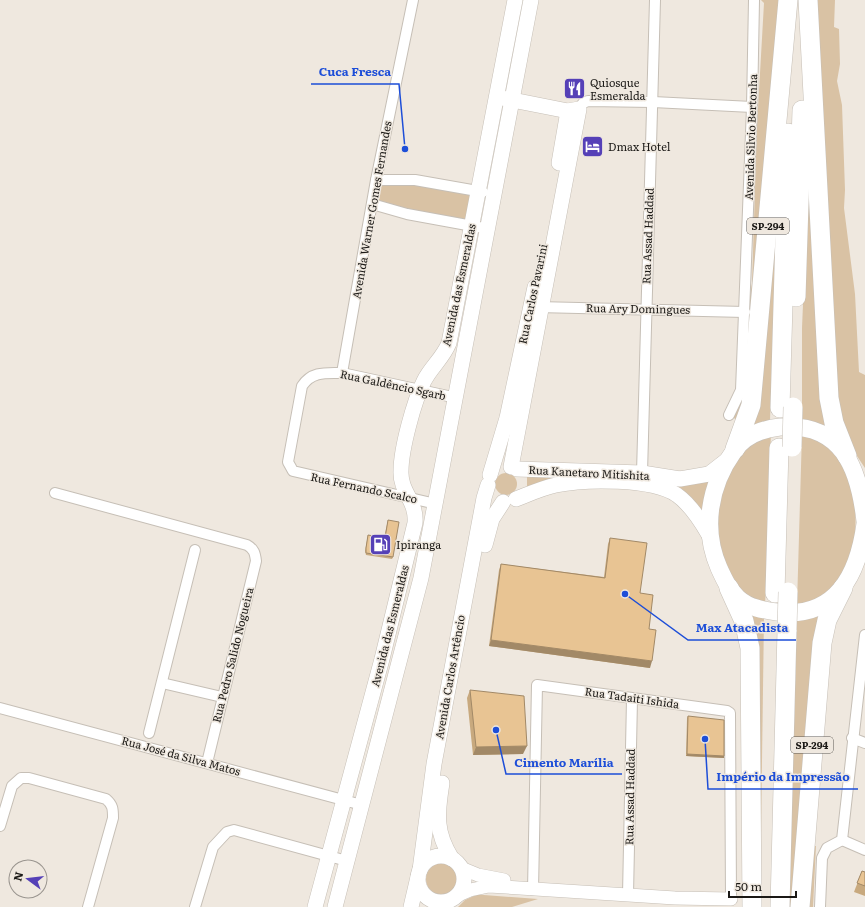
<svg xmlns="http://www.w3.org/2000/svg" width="865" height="907" viewBox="0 0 865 907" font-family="Literata,serif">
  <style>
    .green { fill: #d9c2a4 }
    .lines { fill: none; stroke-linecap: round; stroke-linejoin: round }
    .minor-casing { stroke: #c6bfb6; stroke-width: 12 }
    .tertiary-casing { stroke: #c6bfb6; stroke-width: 14 }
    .secondary-casing { stroke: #c6bfb6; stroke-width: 16 }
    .trunk-casing { stroke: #c6bfb6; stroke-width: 18 }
    .motorway-casing { stroke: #c6bfb6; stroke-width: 20 }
    .minor { stroke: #fff; stroke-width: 10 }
    .tertiary { stroke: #fff; stroke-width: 13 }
    .secondary { stroke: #fff; stroke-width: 15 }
    .trunk { stroke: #fff; stroke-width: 17 }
    .motorway { stroke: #fff; stroke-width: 19 }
    .motorway-bridge-casing { stroke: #c6bfb6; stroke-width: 20; stroke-linecap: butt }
    .motorway-bridge { stroke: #fff; stroke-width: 19 }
    .wall { fill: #c8a97e }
    .shaded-wall { fill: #a28967 }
    .building { fill: #e8c493; stroke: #a28967 }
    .labels { text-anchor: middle; stroke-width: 3; stroke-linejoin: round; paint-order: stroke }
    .shield { fill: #efe8df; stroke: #5b5752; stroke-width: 1 }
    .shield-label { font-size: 10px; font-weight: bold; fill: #1b1916 }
    .poi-label { font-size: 11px; fill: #1b1916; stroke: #efe8df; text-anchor: start }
    .street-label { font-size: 11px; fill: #1b1916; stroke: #efe8df }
    .leader { fill: none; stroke: #1d4ed8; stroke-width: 1.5 }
    .callout-dot { fill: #1d4ed8; stroke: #efe8df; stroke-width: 1.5 }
    .callout-label { font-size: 12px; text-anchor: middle; font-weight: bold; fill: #1d4ed8; stroke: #efe8df; stroke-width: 3; stroke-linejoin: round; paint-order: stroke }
  </style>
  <rect width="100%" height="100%" fill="#efe8df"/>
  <g class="green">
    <path d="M761,0h22l-42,422 -9,-5 20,-134 5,-157 7,-123z"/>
    <path d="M815,0h20l-1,27 5,2 1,35 -3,17 5,24 3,85 -1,18 11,86 4,78 6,3v93l-14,-21 -12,-29z"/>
    <path d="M809,163l21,266 -28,-8v-93z"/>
    <path d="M376,180l103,11 -7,35 -100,-22z"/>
    <path d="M777,220l-7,200 -18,6z"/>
    <path d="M771,432l-6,176 -18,-9 -24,-35 -8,-52 22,-58z"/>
    <path d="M802,433c8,4 22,7 27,14 32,37 36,98 7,136 -4,4 -8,11 -12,14 -7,4 -19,6 -27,8z"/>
    <circle cx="506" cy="484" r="11"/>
    <path d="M527,475l55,1 -55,14z"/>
    <path d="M714,478l-10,40 -40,-36c17,3 34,5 50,-4z"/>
    <path d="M824,610l-31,297h-4l8,-290z"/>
    <path d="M749,613l15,3 -4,291z"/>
    <path d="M809,846h7l-3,61h-7z"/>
    <circle cx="442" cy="879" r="16"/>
    <path d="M476,895h8l54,4 -26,8h-54l7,-7z"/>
  </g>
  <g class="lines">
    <defs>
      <g id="minor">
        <path d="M579,109l4,-6 5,-2 65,1 99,5"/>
        <path d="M376,180h39l68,12"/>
        <path d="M372,204l35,10 82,15"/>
        <path d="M537,307l208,5"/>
        <path d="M342,373l34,-193 37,-180"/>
        <path d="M729,415l12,-25 11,-283 2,-107"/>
        <path d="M642,473l13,-473"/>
        <path d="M55,493l192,52c7,4 8,8 9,16l-49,202"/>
        <path d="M436,504l-143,-33 -5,-9 14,-76c10,-15 24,-13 40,-13l115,25"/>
        <path d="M162,683l60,14"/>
        <path d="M0,708l362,97"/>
        <path d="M149,733l46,-183"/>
        <path d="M852,738l13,5"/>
        <path d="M0,826l12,-40 9,-8h8l77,21c7,6 7,10 7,19l-25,89"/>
        <path d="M842,840l23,10"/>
        <path d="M533,890l4,-205 190,26 3,2 1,186"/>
        <path d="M628,895l4,-196"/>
        <path d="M195,907l18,-60 14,-15 7,-2 113,31"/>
        <path d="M820,907l2,-49 5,-10 15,-8 23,-205"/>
      </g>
      <g id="tertiary">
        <path d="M461,868l17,7 26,5"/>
        <path d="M456,896l14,-6 19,-4 186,12 56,1"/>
      </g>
      <g id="secondary">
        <path d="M502,98l66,13 11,-2 -68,358"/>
        <path d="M559,163l9,-52"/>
        <path d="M517,469l125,4 38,6 29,-5 18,-14"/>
        <path d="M490,475l17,-57 28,-131"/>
        <path d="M516,499c13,-5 26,-11 40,-14 29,-6 96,-7 121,10 14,10 24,26 32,40"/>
        <path d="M485,545l7,-26 11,-17"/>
        <path d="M442,783c-5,31 -7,49 10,76"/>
        <circle cx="441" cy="879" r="23"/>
        <path d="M420,870l14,-106 50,-266 4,-13"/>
        <path d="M315,907l67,-248 33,-136c2,-22 -15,-31 -14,-52 0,-22 13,-70 23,-90 7,-14 19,-23 25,-38l66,-343"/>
        <path d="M335,907l86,-329 110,-578"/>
        <path d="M411,907l7,-30"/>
      </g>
      <path id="trunk" d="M865,521c-6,-53 -23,-99 -85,-94 -18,2 -35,8 -46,24 -25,35 -32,78 -15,117 5,11 10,22 19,30 11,10 25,12 39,14 59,7 81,-37 88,-88"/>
      <g id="motorway">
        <path d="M808,0l21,398 5,25 13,33"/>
        <path d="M796,297l6,-187"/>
        <path d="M780,408l8,-275"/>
        <path d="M735,449l16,-44 37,-405"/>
        <path d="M729,588l15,33 6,27 2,259"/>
        <path d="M775,593l4,-145"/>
        <path d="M780,907l7,-277"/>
        <path d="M800,907l22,-264 5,-23 16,-32"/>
      </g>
    </defs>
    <use href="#minor" class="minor-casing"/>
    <use href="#tertiary" class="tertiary-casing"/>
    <use href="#secondary" class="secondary-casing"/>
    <use href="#trunk" class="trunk-casing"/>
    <use href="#motorway" class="motorway-casing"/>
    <use href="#minor" class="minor"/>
    <use href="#tertiary" class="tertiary"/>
    <use href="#secondary" class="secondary"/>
    <use href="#trunk" class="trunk"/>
    <use href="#motorway" class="motorway"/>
    <defs>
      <g id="motorway-bridge">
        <path d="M792,447l1,-40"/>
        <path d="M787,630l1,-38"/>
      </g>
    </defs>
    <use href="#motorway-bridge" class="motorway-bridge-casing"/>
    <use href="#motorway-bridge" class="motorway-bridge"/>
  </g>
  <g class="wall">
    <path d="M388,520l5,37 -1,2 -26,-4 -1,-4 3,-16 16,3z"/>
    <path d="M610,538l30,55 9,36 1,39 -161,-22 10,-76 2,-6 103,13 4,-33z"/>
    <path d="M470,690l53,64 -50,1 -6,-57z"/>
    <path d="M688,716l36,40v2l-38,-2 1,-38z"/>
    <path d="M862,871l3,1v24l-11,-4z"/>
  </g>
  <g class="shaded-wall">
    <path d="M491,640l161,21 -2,7 -161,-22z"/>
    <path d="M527,746l-4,8 -50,1 3,-8z"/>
    <path d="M687,754l37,2v2l-38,-2z"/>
  </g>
  <g class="building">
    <path d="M388,520l11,2 -6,35 -27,-4v-5l2,-13 17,3z"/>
    <path d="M610,538l37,5 -7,50 13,2 -4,34 7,1 -4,31 -161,-21 10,-76 104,14z"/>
    <path d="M470,690l54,6 3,50 -51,1z"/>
    <path d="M688,716l36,4v36l-37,-2z"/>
    <path d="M862,871l3,1v14l-8,-3z"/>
  </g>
  <defs>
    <symbol id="restaurant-square" viewBox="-11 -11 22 22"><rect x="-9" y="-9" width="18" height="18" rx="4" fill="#5540b7" stroke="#efe8df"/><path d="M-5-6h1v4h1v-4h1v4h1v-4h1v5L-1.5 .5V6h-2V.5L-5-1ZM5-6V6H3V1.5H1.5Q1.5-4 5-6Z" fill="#fff"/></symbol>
    <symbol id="hotel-square" viewBox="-11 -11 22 22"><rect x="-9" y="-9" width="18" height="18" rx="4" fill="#5540b7" stroke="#efe8df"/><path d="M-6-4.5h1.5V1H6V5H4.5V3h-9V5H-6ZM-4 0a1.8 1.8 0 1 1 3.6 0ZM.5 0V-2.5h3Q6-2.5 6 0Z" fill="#fff"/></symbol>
    <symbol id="fuel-square" viewBox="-11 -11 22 22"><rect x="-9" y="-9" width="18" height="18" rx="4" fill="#5540b7" stroke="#efe8df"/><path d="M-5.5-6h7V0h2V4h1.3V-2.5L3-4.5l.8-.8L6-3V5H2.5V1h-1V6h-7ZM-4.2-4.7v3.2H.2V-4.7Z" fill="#fff"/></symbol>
  </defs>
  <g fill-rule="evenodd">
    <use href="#restaurant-square" x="562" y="76" width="25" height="25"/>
    <use href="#hotel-square" x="580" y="134" width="25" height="25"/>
    <use href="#fuel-square" x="368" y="532" width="25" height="25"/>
  </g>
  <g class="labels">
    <g class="shield">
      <rect x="747" y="218" width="42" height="16" rx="3"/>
      <rect x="791" y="737" width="42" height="16" rx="3"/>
    </g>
    <g class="shield-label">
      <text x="768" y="230">SP-294</text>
      <text x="812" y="749">SP-294</text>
    </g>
    <g class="poi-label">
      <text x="590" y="87">Quiosque<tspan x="590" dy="13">Esmeralda</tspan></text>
      <text x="608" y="151">Dmax Hotel</text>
      <text x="396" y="549">Ipiranga</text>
    </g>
    <g class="street-label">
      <text transform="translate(751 137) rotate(-88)" y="4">Avenida Silvio Bertonha</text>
      <text transform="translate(372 210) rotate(-80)" y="4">Avenida Warner Gomes Fernandes</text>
      <text transform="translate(648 236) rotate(-88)" y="4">Rua Assad Haddad</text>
      <text transform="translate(459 285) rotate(-78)" y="4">Avenida das Esmeraldas</text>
      <text transform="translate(533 294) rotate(-78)" y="4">Rua Carlos Pavarini</text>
      <text transform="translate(638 309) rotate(1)" y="4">Rua Ary Domingues</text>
      <text transform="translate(393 385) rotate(12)" y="4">Rua Galdêncio Sgarb</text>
      <text transform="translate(589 473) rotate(3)" y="4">Rua Kanetaro Mitishita</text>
      <text transform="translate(364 488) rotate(12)" y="4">Rua Fernando Scalco</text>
      <text transform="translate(390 626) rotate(-76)" y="4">Avenida das Esmeraldas</text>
      <text transform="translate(233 655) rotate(-76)" y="4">Rua Pedro Salido Nogueira</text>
      <text transform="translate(450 677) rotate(-80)" y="4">Avenida Carlos Artêncio</text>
      <text transform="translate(632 698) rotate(8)" y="4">Rua Tadaiti Ishida</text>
      <text transform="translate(181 756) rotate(15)" y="4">Rua José da Silva Matos</text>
      <text transform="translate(630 797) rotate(-89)" y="4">Rua Assad Haddad</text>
    </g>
  </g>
  <path class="leader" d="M405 149L399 84H311M625 594L688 640H796M496 730L506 774H622M705 739L708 789H858"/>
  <g class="callout-dot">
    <circle cx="405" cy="149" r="4"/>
    <circle cx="625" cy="594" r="4"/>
    <circle cx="496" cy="730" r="4"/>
    <circle cx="705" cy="739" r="4"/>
  </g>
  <g class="callout-label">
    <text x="355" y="76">Cuca Fresca</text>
    <text x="742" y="632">Max Atacadista</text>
    <text x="564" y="767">Cimento Marília</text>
    <text x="783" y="781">Império da Impressão</text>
  </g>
  <g transform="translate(28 879) rotate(285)"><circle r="19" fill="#efe8df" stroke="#9a958f"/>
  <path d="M0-3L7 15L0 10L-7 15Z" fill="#5540b7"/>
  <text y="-6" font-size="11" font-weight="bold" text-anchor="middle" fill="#1b1916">N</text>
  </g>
  <path d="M729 891v6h67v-6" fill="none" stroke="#1b1916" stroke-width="2"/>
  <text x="735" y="891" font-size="12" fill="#1b1916" stroke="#efe8df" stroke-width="3" paint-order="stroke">50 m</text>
</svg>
